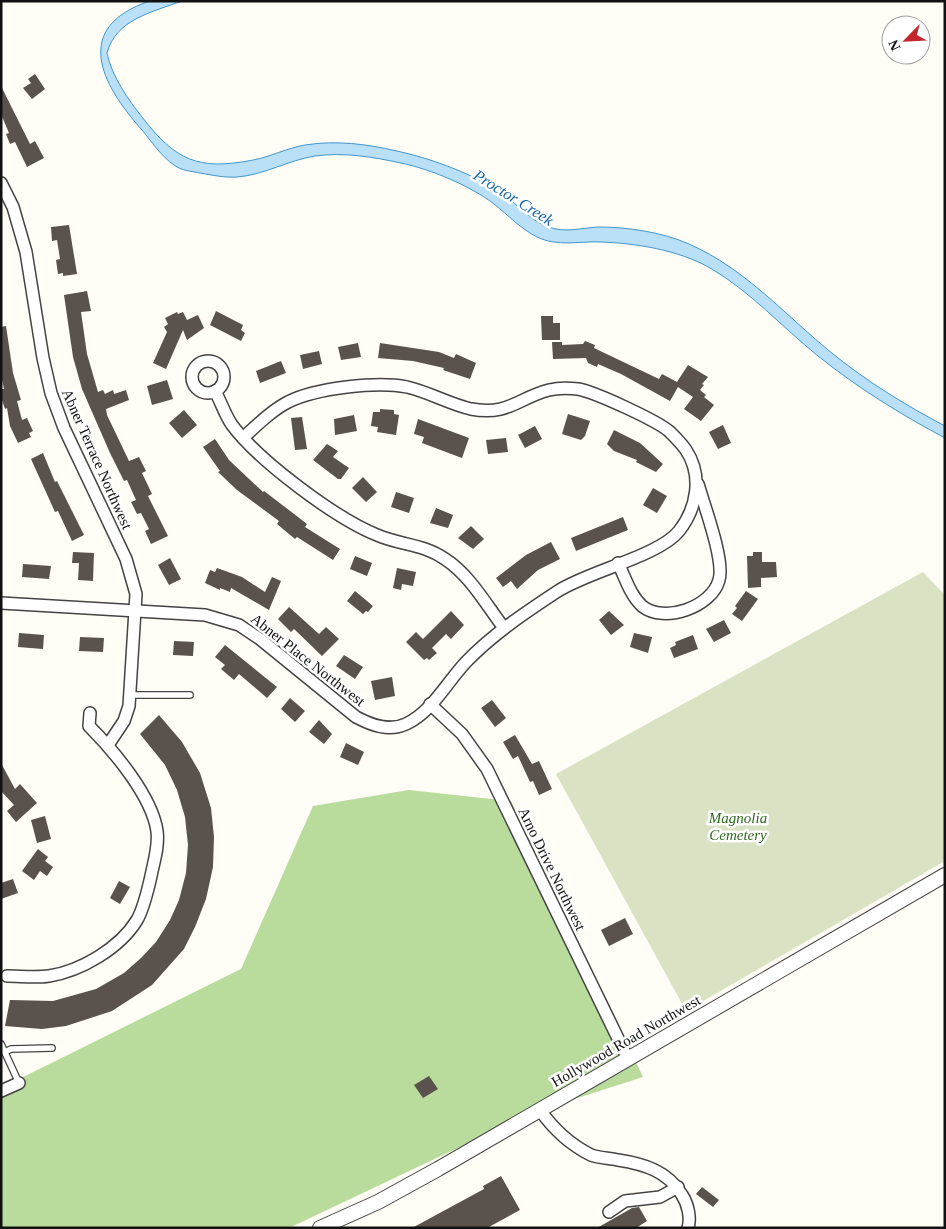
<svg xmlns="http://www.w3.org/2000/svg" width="946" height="1229" viewBox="0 0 946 1229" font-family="'Times New Roman',serif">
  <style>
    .forest { fill: #b9dc9c }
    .cemetery { fill: #d9e3c4 }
    .water { fill: #b9e0f7; stroke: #3f96cf }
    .building { fill: #5a524d }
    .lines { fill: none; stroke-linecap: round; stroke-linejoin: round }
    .service-casing { stroke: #444; stroke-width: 8 }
    .minor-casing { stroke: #444; stroke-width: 14 }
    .tertiary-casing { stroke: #444; stroke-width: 16 }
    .service { stroke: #fff; stroke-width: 5.5 }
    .minor { stroke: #fff; stroke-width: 11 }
    .tertiary { stroke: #fff; stroke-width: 14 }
    .labels { text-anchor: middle; stroke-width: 5; stroke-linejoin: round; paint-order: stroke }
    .street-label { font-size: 15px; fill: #111; stroke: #fff }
    .park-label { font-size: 15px; font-style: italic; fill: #2f6b1f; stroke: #fff }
    .water-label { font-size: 16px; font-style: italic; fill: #1768a6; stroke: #fff }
  </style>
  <rect width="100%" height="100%" fill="#fffdf5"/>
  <path class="forest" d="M409,790l102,11 132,276 -109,35 -245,116h-288v-140l240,-119 72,-163z"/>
  <path class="cemetery" d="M923,572l22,23v266l-259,150 -130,-237z"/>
  <path class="water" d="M150,1h32c-29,11 -66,18 -75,52 5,24 21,46 35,64 33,43 56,54 111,43 17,-3 34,-12 52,-15 32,-5 61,-1 92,6 32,7 68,20 97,37 20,11 33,32 55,39 15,6 33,1 49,0 29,0 64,5 91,17 57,25 97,72 144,110 35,28 72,51 112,72v12c-45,-24 -87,-50 -127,-82 -36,-29 -68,-65 -108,-88 -31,-18 -75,-25 -110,-26 -22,-1 -42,5 -63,-5 -16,-8 -29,-22 -43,-33 -23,-18 -64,-35 -93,-41 -28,-6 -57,-11 -86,-7 -26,4 -51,19 -78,21 -12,1 -25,-2 -37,-4 -9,-2 -18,-2 -26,-8 -12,-8 -23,-24 -32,-35 -42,-47 -70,-103 8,-129z"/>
  <g class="building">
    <path d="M35,74l10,15 -13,10 -9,-11 8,-5 -3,-4z"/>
    <path d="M1,86l29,58 5,-3 9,17 -17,9 -12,-25 -5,2 -4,-10 3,-1 -8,-19z"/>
    <path d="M69,225l8,49 -14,2v-3l-5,1 -2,-14 4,-1 -3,-19 -5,1 -1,-14z"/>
    <path d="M87,291l4,20 -10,1 6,42 11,38 5,-2 2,4 8,-4 1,4 12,-4 3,10 -23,9 1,6 22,46 10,-4 7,14 -4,2 10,21 -4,2 20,40 -17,8 -6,-13 4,-2 -8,-16 -4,1 -6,-12 5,-2 -9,-20 -3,1 -14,-28 -28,-64 -9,-32 -9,-62z"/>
    <path d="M216,311l27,14 -2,5 4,3 -4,8 -31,-16z"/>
    <path d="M177,312l1,2 5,-2 4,8 11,-5 6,13 -17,12 -4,-10 -17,39 -13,-6 14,-31 -3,-5 4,-3 -3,-6z"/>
    <path d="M541,316h12v7h7v17h-18z"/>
    <path d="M6,326l7,47 8,27 -4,1 5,19 5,-2 6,13 -4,2 2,4 -13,6 -8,-17 -3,-18 -2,1 -4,-12v-8h3l-3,-14v-48z"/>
    <path d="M585,341l10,4 -1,3 65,31 3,-5 15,8 11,-17 20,12 -6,7 2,1 -4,5 6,5 -2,2 10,8 -13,16 -17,-12 9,-12 -15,-10 -8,14 -49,-27 -23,-10 -1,3 -9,-4 -2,-5 -33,1 -1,-17h10v3l21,-1z"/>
    <path d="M358,343l3,14 -20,3 -3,-13z"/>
    <path d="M380,343l59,9 15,6 2,-4 20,9 -6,16 -27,-9 1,-2 -31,-7 -35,-3z"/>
    <path d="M319,351l3,13 -19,5 -3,-14z"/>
    <path d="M281,361l5,12 -26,10 -4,-12z"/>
    <path d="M167,380l6,19 -21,6 -5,-19z"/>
    <path d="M380,409l14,1v4l5,1 -3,20 -19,-3 1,-5 -7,-1 2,-14h7z"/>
    <path d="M184,410l13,15 -15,13 -13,-15z"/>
    <path d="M568,414l22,7 -5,15 -4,4 -19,-6z"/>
    <path d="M354,415l3,16 -22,4 -1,-16z"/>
    <path d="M302,417l5,32 -12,1 -4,-32z"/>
    <path d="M418,419l51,19 -7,20 -40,-15 2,-6 -10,-3z"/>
    <path d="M723,425l8,18 -13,6 -9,-17z"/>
    <path d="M535,426l7,13 -17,9 -7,-13z"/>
    <path d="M614,430l26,13 23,21 -7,8 -20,-10 1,-2 -23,-9 -7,-7z"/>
    <path d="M506,438l2,14 -20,2 -2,-14z"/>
    <path d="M215,439l14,21 34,32 1,-1 34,26 9,7 -2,3 35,22 -7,11 -36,-23 -2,2 -18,-15 2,-3 -42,-31 -19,-18 2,-1 -17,-24z"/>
    <path d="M327,444l11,7 -5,6 16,11 -8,11h-3l-25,-19z"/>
    <path d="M43,453l12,29 2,-1 27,54 -12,6 -14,-30 -3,1 -24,-53z"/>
    <path d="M363,477l14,15 -11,10 -14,-14z"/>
    <path d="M653,488l14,8 -10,17 -14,-8z"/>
    <path d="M396,492l18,6 -5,15 -18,-6z"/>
    <path d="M436,508l17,7 -5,13 -18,-5z"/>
    <path d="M623,517l5,13 -52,21 -5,-13z"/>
    <path d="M471,526l13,13 -11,10 -15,-11z"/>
    <path d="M551,542l9,17 -22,11 -21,19 -6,-8 -8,6 -7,-9 30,-23z"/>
    <path d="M73,552l21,1 -1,28 -15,-1 1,-17h-7z"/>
    <path d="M753,552h9v10h14l1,15 -16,1v9l-13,1 -1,-32h6z"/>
    <path d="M355,556l17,7 -5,13 -17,-7z"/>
    <path d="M170,558l11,21 -12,6 -11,-20z"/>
    <path d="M23,564l28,2 -2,13 -27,-2z"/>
    <path d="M217,568l25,9 23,15 7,-15 9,4 -12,29 -38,-22 -1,4 -10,-4v2l-15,-7 5,-13 5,2z"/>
    <path d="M397,568l19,4 -3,14 -11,-2 -1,6 -8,-2z"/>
    <path d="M355,591l18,15 -5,6 -2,-1 -3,3 -16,-13z"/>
    <path d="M746,591l12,8 -16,22 -10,-7 5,-6 -2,-2z"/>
    <path d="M289,607l30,27 7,-7 13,12 -17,17 -28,-27 -3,3 -13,-13z"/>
    <path d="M451,611l13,14 -13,14 -5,-5 -14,14 5,5 -8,7 -2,-2 -3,2 -18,-18 10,-10 7,7z"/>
    <path d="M609,611l15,14 -13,10 -12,-15z"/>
    <path d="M724,620l7,13 -17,9 -8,-13z"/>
    <path d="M19,633l25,2 -1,14 -25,-2z"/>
    <path d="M634,633l18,4 -4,16 -18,-6z"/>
    <path d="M693,635l5,14 -24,9 -4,-10 6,-3 -1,-3z"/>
    <path d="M80,637l24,1 -1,14 -24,-1z"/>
    <path d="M174,641l20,1 -1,14 -20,-1z"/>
    <path d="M225,645l52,42 -10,11 -28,-24 -5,6 -13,-11 4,-4 -10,-8z"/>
    <path d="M344,655l19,12 -8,12 -19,-13z"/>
    <path d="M392,677l3,19 -20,4 -4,-19z"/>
    <path d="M290,698l15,13 -10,11 -14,-13z"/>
    <path d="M492,700l14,18 -11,9 -14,-19z"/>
    <path d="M159,715l23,27 18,31 11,35 3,29 -1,30 -7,32 -11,28 -11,22 -32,36 -40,26 -46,15 -24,3 -37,-3 5,-26 43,1 43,-12 28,-16 17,-15 15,-16 14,-22 9,-20 7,-27 2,-28 -3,-28 -8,-27 -12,-25 -25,-31z"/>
    <path d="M319,720l13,14 -8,10 -15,-12z"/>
    <path d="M515,735l17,29 7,-3 13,28 -13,6 -6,-14 -3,1 -12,-26 -5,3 -10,-17z"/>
    <path d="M346,743l18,9 -6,13 -18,-8z"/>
    <path d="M1,763l14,26 5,-5 17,19 -21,19 -9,-11 7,-6 -13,-14z"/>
    <path d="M45,816l6,23 -14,4 -6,-23z"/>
    <path d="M38,849l10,8 -3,4 8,6 -6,9 -7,-5 -6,9 -12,-9z"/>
    <path d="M13,879l5,14 -17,6v-16z"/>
    <path d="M119,881l11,6 -10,17 -10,-6z"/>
    <path d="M625,918l8,16 -24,12 -8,-16z"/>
    <path d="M429,1076l9,13 -15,9 -9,-13z"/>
    <path d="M501,1176l19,34 -33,18h-75l72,-39 -1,-3z"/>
    <path d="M702,1187l17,13 -6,7 -17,-13z"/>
    <path d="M639,1207l8,14 -11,7h-39l35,-20z"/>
  </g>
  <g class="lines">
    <defs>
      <g id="service">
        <path d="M129,695h61"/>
        <path d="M1,1044l18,39"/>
        <path d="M5,1052l6,-3 41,-1"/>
      </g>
      <g id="minor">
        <path d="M1,183l12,24 13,45 17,106 8,35 13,35 62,131 10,35 -7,112 -5,15 -16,24"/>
        <circle cx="208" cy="377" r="16"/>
        <path d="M215,391c6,11 10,24 17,34 27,36 103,93 145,110 23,10 47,9 68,24 25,16 42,47 59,69"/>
        <path d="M618,563c7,14 12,32 24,43 22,18 70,1 77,-26 6,-19 -15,-75 -21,-96"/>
        <path d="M1,603l204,12 34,10 21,14 96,78c15,8 33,15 50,7 26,-12 41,-42 60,-62 27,-28 60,-50 92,-71 31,-20 101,-35 121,-60 18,-23 24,-55 7,-81 -4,-6 -11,-13 -16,-18 -12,-11 -75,-40 -92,-43 -8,-1 -21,-1 -29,1 -31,8 -41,26 -78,19 -22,-5 -42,-17 -64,-22 -30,-6 -91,1 -119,15 -17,9 -31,23 -45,36"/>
        <path d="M430,704l32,30 25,35 141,290"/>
        <path d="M7,976c13,0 28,2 42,0 32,-5 71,-28 88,-56 7,-12 11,-31 14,-44 3,-15 8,-30 6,-45 -5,-35 -44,-81 -68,-105l1,-13"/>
        <path d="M1,1091l18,-8"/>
        <path d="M540,1110c14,20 29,34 51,45 8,3 18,3 27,5 26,4 50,11 64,35 6,9 9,23 6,33"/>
        <path d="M609,1212l16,-11 35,-4 18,-10"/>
      </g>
      <path id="tertiary" d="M320,1228l58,-26 60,-33 507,-294"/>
    </defs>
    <use href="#service" class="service-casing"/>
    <use href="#minor" class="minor-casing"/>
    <use href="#tertiary" class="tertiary-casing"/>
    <use href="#service" class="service"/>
    <use href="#minor" class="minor"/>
    <use href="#tertiary" class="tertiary"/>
  </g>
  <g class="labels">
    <g class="street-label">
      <text transform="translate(97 459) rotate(66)" y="5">Abner Terrace Northwest</text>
      <text transform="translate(308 660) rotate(38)" y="5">Abner Place Northwest</text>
      <text transform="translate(552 869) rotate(64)" y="5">Arno Drive Northwest</text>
      <text transform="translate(626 1041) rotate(-30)" y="5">Hollywood Road Northwest</text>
    </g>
    <g class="park-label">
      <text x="738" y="823">Magnolia<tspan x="738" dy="17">Cemetery</tspan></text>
    </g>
    <g class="water-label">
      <text transform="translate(514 197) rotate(32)" y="6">Proctor Creek</text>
    </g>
  </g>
  <rect width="946" height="1229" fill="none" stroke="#111111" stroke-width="5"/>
  <g transform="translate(906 40) rotate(246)"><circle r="24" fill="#ffffff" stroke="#a0a0a0"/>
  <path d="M0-4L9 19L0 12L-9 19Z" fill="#c4262e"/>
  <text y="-8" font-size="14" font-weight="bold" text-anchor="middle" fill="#111111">N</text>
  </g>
</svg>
